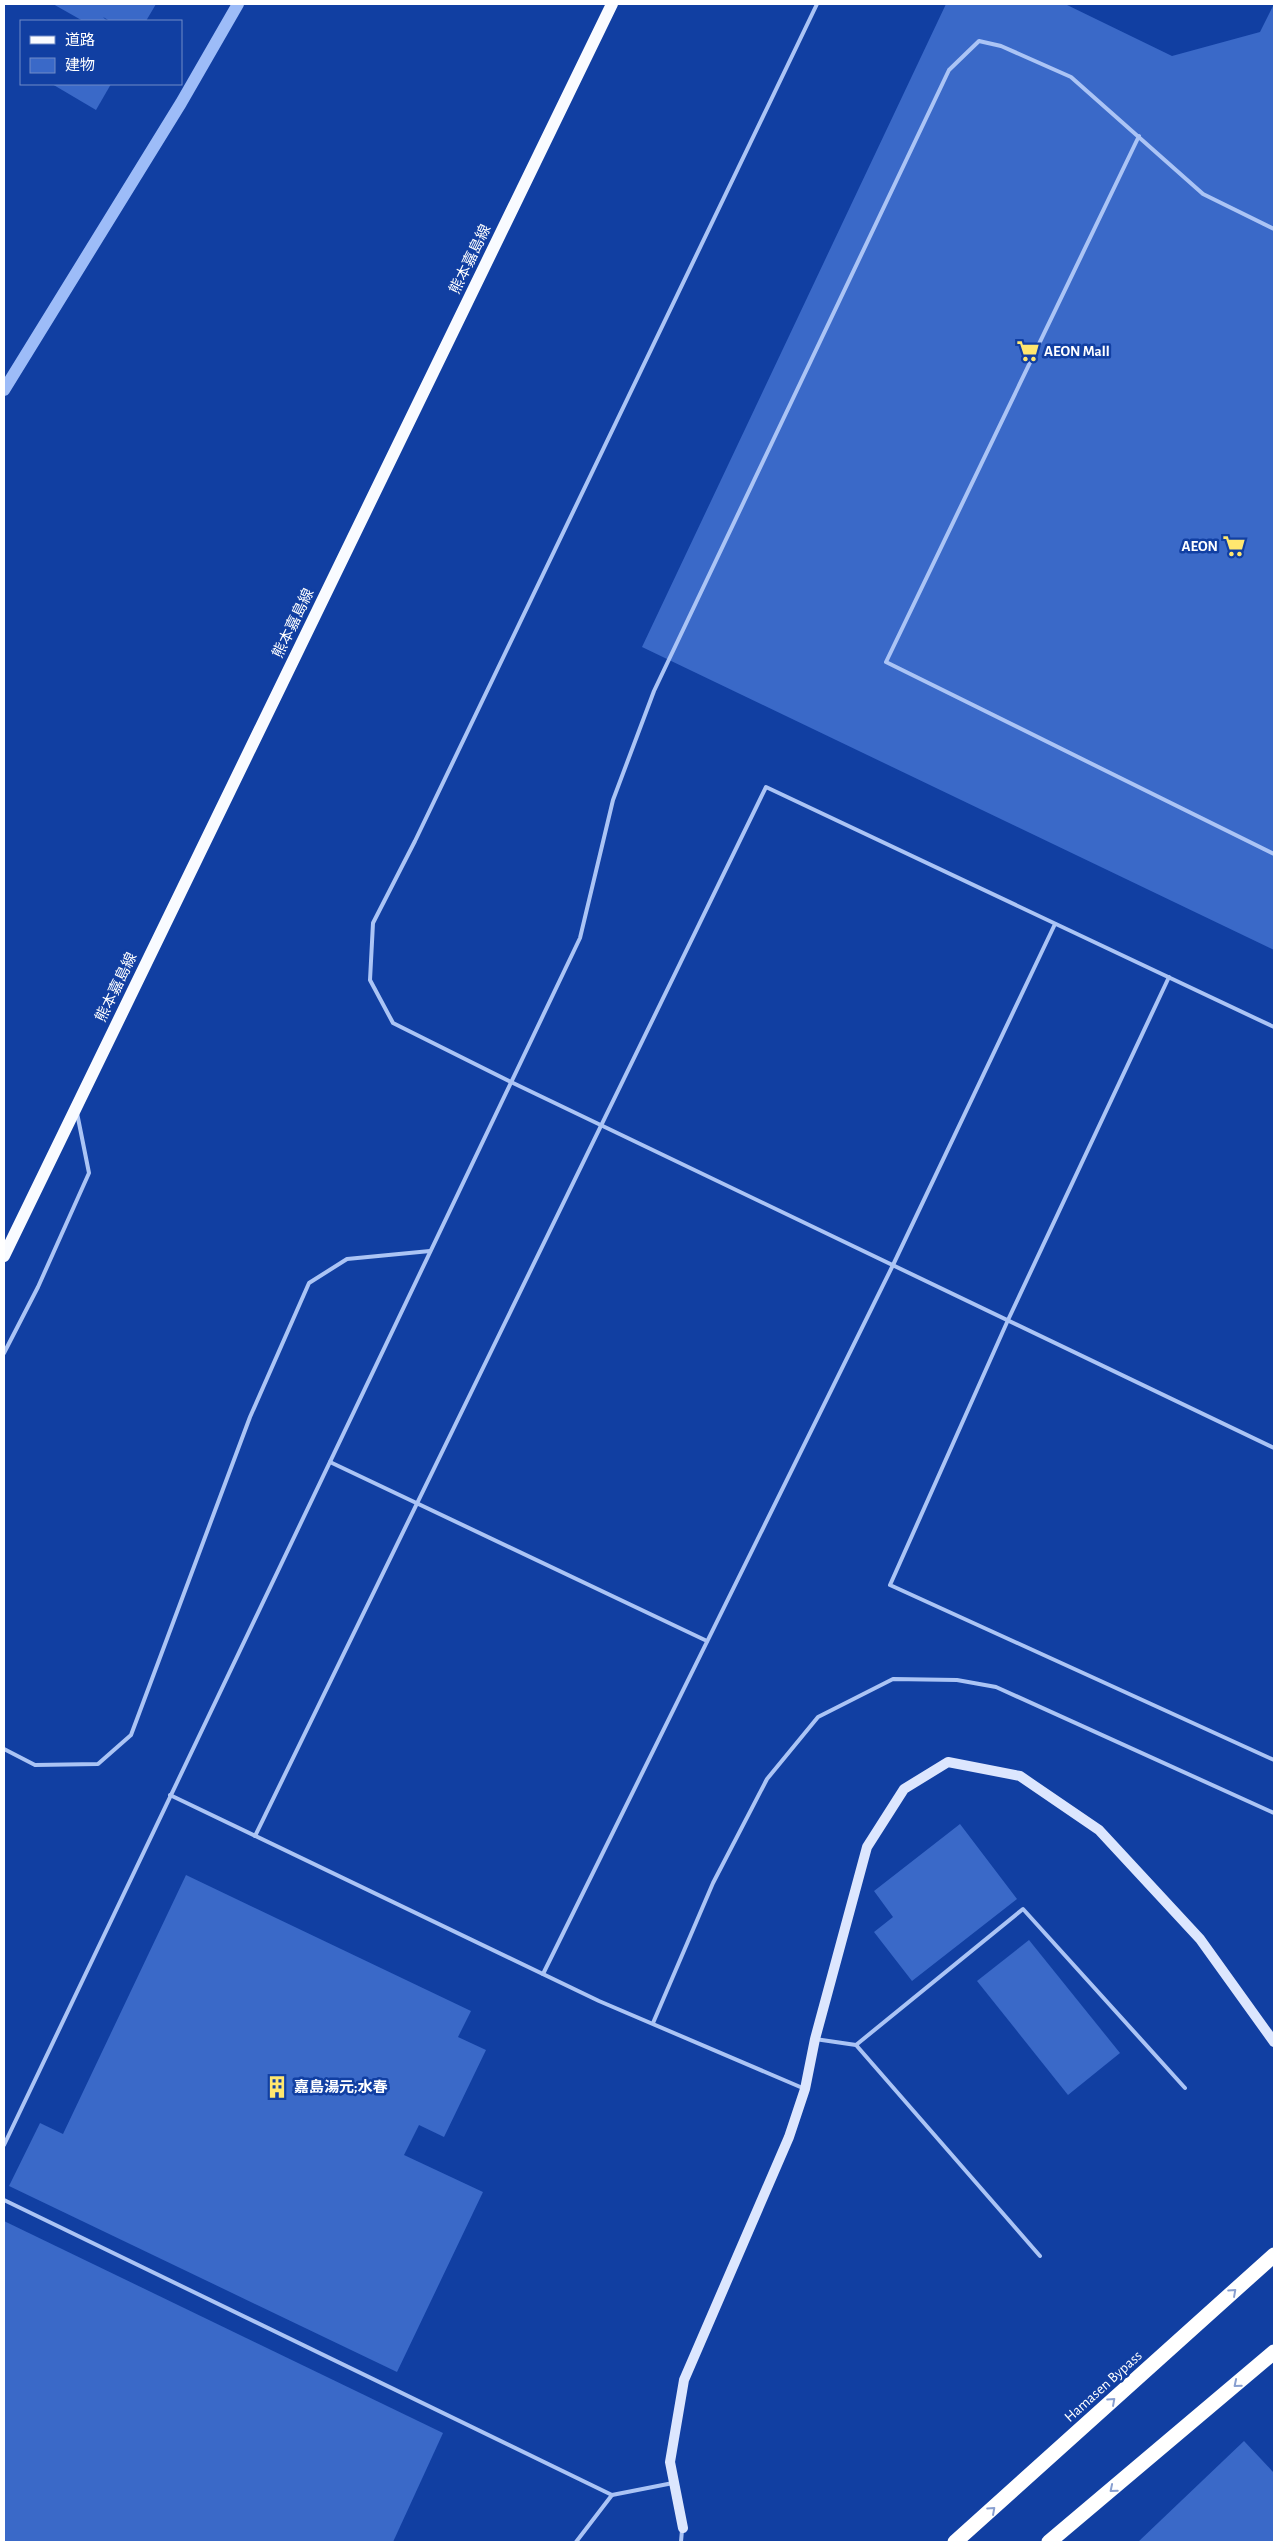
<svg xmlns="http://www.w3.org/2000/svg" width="1278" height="2546" viewBox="0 0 1278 2546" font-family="'Alegreya Sans','Noto Sans JP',sans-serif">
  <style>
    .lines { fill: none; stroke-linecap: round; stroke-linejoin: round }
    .stream { stroke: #9dbcf8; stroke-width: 12 }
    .building { fill: #3a69c8 }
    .lane { stroke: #abc4f5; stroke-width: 4 }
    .secondary { stroke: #dce6fe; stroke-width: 10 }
    .primary { stroke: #f9fbff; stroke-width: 12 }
    .highway { stroke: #fff; stroke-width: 15 }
    .oneway { stroke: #889fd0 }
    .labels { text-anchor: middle; stroke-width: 5; stroke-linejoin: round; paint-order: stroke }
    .street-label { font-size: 15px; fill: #fff; stroke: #113fa2 }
    .poi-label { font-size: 15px; font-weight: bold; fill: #fff; stroke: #113fa2; text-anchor: start }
  </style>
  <rect width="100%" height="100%" fill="#113fa2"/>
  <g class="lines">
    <path class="stream" d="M4,390l177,-287 57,-99"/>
  </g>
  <g class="building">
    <path d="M53,4h103l-10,17h-36l-7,-4 4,4h-24z"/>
    <path d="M946,4h119l107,52 88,-24 14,-28v946l-632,-303z"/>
    <path d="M52,84h59l-15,26z"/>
    <path d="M960,1824l57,75 -105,82 -38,-49 19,-15 -19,-26z"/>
    <path d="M186,1875l285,136 -13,26 28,13 -42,87 -25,-12 -15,30 79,37 -86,180 -388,-186 31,-63 23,11z"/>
    <path d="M1029,1940l91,113 -52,42 -91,-114z"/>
    <path d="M4,2221l439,212 -50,109h-389z"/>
    <path d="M1244,2441l30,32v69h-136z"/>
  </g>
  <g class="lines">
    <g class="lane">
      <path d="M817,4l-402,837 -42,82 -3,57 23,43 118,59 763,366"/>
      <path d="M1139,136l-253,526 388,192"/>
      <path d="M1169,977l-161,343 -118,265 384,175"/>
      <path d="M4,1353l34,-66 51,-114 -12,-60"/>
      <path d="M330,1462l377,179"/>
      <path d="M4,1749l31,16 63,-1 33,-29 119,-318 59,-134 38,-24 83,-8"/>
      <path d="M170,1795l429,206 206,88"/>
      <path d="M255,1836l511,-1049 508,240"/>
      <path d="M543,1974l350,-709 162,-341"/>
      <path d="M653,2023l60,-140 54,-104 51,-62 75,-38 64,1 39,7 278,126"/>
      <path d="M815,2039l41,6"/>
      <path d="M4,2145l576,-1207 33,-138 41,-109 295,-621 30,-29 22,5 70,31 132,117 71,35"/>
      <path d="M4,2200l608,295 61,-12"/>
      <path d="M1040,2256l-184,-211 167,-136 162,179"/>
      <path d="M576,2542l36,-47"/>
      <path d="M681,2542l1,-12"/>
    </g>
    <path class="secondary" d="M683,2528l-13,-66 14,-82 105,-243 16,-48 10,-50 52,-192 37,-58 44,-27 72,14 79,54 101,109 74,103"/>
    <path class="primary" d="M4,1256l608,-1252"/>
    <g class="highway">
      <path d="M955,2542l319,-287"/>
      <path d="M1049,2542l225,-190"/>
    </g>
  </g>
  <defs><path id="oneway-chevron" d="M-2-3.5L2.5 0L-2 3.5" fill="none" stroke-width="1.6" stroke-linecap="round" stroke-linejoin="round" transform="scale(1.25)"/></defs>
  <g class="oneway">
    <use href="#oneway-chevron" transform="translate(1233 2292) rotate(-42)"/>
    <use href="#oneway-chevron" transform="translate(1237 2384) rotate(140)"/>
    <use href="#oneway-chevron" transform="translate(1112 2401) rotate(-42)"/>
    <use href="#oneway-chevron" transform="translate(1113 2489) rotate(140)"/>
    <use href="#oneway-chevron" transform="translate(992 2510) rotate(-42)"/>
  </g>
  <defs>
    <symbol id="supermarket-bare" viewBox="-9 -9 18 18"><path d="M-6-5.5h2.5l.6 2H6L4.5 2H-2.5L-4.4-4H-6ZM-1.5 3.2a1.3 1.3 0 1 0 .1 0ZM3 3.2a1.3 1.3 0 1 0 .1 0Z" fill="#ffe76f" stroke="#113fa2" stroke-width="2.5" paint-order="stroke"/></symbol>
    <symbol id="building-bare" viewBox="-9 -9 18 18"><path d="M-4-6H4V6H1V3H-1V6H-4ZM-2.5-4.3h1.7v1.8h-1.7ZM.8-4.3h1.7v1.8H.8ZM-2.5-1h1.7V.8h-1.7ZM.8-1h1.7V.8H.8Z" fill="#ffe76f" stroke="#113fa2" stroke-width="2.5" paint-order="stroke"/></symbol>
  </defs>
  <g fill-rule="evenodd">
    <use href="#supermarket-bare" x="1012" y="335" width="32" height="32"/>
    <use href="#supermarket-bare" x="1218" y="530" width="32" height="32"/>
    <use href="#building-bare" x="261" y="2071" width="32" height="32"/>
  </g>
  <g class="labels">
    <g class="street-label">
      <text transform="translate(470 259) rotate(-64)" y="5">熊本嘉島線</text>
      <text transform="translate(293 623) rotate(-64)" y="5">熊本嘉島線</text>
      <text transform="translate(116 987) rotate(-64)" y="5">熊本嘉島線</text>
      <text transform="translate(1103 2386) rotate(-42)" y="5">Hamasen Bypass</text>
    </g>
    <g class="poi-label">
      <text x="1044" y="356">AEON Mall</text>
      <text x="1218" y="551" text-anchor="end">AEON</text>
      <text x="294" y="2092">嘉島湯元;水春</text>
    </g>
  </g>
  <rect width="1278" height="2546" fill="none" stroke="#ffffff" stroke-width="10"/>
  <rect x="20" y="20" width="162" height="65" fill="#113fa2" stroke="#708cc7"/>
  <rect x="30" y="36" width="25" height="8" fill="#f9fbff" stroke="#708cc7"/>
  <text x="65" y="45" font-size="15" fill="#ffffff">道路</text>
  <rect x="30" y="58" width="25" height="15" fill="#3a69c8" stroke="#708cc7"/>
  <text x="65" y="70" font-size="15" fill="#ffffff">建物</text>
</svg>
